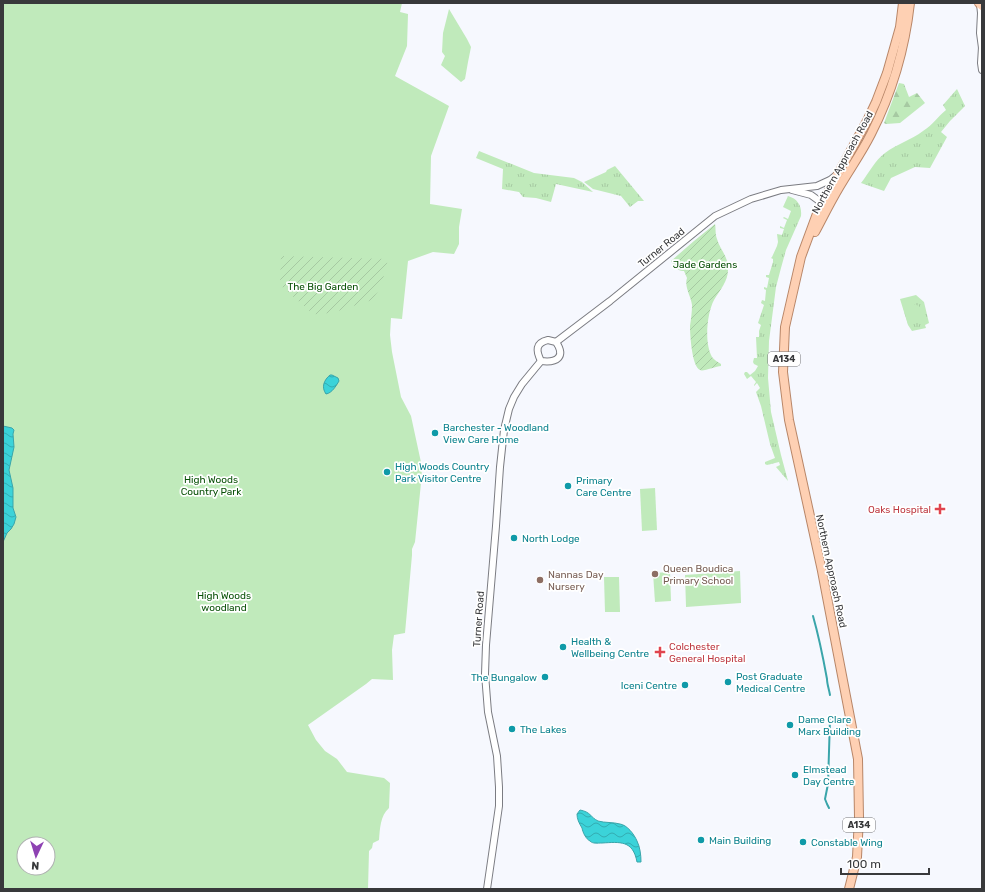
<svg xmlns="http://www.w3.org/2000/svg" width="985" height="892" viewBox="0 0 985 892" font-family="Rubik,sans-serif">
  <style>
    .grass { fill: url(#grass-tufts) }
    .forest { fill: url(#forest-firs) }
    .park { fill: #c0eabb; fill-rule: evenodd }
    .garden { fill: url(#garden-furrows) }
    .water { fill: url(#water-waves); stroke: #3aa5aa }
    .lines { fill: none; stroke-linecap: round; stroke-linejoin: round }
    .stream { stroke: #3aa5aa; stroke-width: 2 }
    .minor-casing { stroke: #7b7c82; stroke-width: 8 }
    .major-casing { stroke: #b88668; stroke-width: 10 }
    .minor { stroke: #fff; stroke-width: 6 }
    .major { stroke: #fed0b3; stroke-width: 8 }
    .culture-dot { fill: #0f9aa8; stroke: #fff; stroke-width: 1.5 }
    .health-dot { fill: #e0444e; stroke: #fff; stroke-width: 1.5 }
    .education-dot { fill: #8d6e63; stroke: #fff; stroke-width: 1.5 }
    .labels { text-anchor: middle; stroke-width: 3.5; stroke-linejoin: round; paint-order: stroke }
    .shield { fill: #fff; stroke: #747476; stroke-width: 1 }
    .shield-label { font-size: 9px; font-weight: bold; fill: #38393b }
    .street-label { font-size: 10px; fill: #38393b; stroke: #fff }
    .park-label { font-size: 10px; fill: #085006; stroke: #fff }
    .culture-label { font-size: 10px; fill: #0d838f; stroke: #fff; text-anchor: start }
    .health-label { font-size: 10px; fill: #be3a42; stroke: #fff; text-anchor: end }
    .education-label { font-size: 10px; fill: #785e54; stroke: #fff; text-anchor: start }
  </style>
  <defs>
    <pattern id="grass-tufts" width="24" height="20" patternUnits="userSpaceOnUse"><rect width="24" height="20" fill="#c0eabb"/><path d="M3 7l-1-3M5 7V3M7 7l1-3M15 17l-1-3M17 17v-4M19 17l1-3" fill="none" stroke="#a6c9a2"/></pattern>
    <pattern id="forest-firs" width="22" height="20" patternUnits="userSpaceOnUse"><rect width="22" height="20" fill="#c0eabb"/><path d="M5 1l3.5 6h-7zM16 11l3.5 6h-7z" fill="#a6c9a2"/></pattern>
    <pattern id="garden-furrows" width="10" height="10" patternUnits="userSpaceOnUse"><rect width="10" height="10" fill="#c0eabb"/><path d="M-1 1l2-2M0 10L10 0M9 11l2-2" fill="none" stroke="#a6c9a2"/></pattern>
    <pattern id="water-waves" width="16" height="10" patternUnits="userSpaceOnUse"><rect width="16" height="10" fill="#3bd3d9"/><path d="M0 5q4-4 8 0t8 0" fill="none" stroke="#33acb1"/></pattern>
  </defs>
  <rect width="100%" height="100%" fill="#f6f8fe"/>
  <g class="grass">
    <path d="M957,89l8,17 -15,15 -9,11 6,5 -17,31 -15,-1 -24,11 -7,13 -23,-8c8,-10 14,-23 24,-30 12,-9 26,-13 38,-22 10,-6 15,-15 23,-21l-3,-5z"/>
    <path d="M479,151l55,22 40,5 8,4 11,10 -37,-8 -5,18 -15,-4 -13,-1 -4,-5 -17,-3 1,-20 -27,-11z"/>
    <path d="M615,166l29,35h-6l-8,6 -9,-11 -28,-7 -9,-7 22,-10 1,-2z"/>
    <path d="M788,196c10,3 14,10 13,20l-15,34 -5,18 -5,19 -7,54 -1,37 3,34 10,43 7,26 -12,-14 4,-2 -1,-3 -12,3 -2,-1v-2l10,-4 -5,-14 -9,-38 -5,-14 4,-4 -3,-5 -3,3v-1l2,-3 -5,-6 -4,3 -3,-5 1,-2h2l3,3 5,-4 3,-5 -4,-2 -1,-2 1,-4h3l-1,-21h3v-6l2,-6 -3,-2 6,-18 -3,-2 1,-3 3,1 1,-11 -2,-1v-2l3,1 2,-10 -3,-1v-2h3l4,-13v-3l-2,-1 1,-1 5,-11 1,-4 -1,-8 5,1 2,-6 -4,-1v-2l4,2 3,-8 -4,-2 1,-1 4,2 3,-8 -8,-4z"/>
    <path d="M916,295l8,7 5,21 -4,2 1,3 -14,3 -4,-6 -8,-26z"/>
  </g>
  <path class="forest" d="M899,83l5,1 5,13 8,-4 8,10 -25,20 -14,1 -2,-1z"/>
  <g class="park">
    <path d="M3,3h399l-2,9 8,2 -1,32 -12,30 54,30 -18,50 -1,48 32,5 -3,18v17l-5,10 -21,-2 -25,9 -6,58 -11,-1 -1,17 2,17 9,45 10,19 11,51 -1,16 -3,30 -3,29 -3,7v6l-7,78 -11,2 -2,15 1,30 -21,-1 -6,5 -58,41 8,15 9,11 12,8 10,13 37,6 6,5 -1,25c-9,8 -9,21 -10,32l-6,3 -1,5 -3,3 -1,38h-365zM24,844h24v24h-24z"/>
    <path d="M449,9l18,30 4,8 -3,15 -3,17 -4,3 -20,-17 4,-9 -3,-4 1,-19z"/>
    <path d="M911,303l8,3 3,14 -14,4 -5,-17z"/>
    <path d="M655,488l2,42 -15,1 -2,-42z"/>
    <path d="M740,571l1,32 -55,4 -1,-32z"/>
    <path d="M670,572l1,29 -16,1 -2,-29z"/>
    <path d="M604,577h15l1,35h-15z"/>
  </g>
  <g class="garden">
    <path d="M715,224c1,4 0,10 2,15 3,11 12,18 11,31 0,11 -8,20 -14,30 -7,13 -10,43 -2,57 2,3 6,5 9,7v2c-5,0 -18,6 -21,4 -8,-3 -10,-35 -10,-44 1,-7 2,-14 2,-21 -1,-9 -8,-18 -5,-27l-3,-7c-6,1 -10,-6 -13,-10l23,-20z"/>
    <path d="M281,256l107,3 -7,28 -9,13 -34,11 -20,4 -6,-2 -32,-28z"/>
  </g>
  <g class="water">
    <path d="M330,375h2l6,3 1,3c-3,5 -7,12 -13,13 -5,-7 -2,-14 4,-19z"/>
    <path d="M3,426l9,2 2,2 -1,4 1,13 -5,23 4,18v20l3,9 -2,7 -3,5 -4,4 -4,9z"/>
    <path d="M580,810c11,2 10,7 18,11 7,2 15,1 22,3 7,1 14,10 17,17 3,6 4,14 4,21h-4c-4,-22 -17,-20 -35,-19 -5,0 -9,1 -12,-2 -4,-2 -7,-8 -8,-13 -3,-5 -5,-9 -5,-14z"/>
  </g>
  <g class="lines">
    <g class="stream">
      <path d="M813,616c6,21 10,41 14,63 0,5 2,10 3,16"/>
      <path d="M829,808l-2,-4 -2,-5 3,-15 2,-65"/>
    </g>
    <defs>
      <g id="minor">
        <path d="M980,4l1,9 -1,20 2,15"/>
        <path d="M982,47l-1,16 1,7"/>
        <path d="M792,190l19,5 11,8 3,-2"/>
        <path d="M548,340l8,2c10,15 1,21 -15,19 -5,-10 -6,-18 7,-21z"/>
        <path d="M556,342l54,-41 105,-85 36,-17 30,-9 36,-4 13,-6 5,-4"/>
        <path d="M487,889l12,-83v-19l-2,-31 -9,-44 -3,-38 1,-29 10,-119 4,-59 4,-37 5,-21 5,-12 8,-13 19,-23"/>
      </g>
      <g id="major">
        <path d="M979,3l3,3"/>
        <path d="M815,232c8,-15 16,-31 25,-46 10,-17 22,-34 31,-52 21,-41 34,-86 39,-131"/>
        <path d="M849,889l8,-32 2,-40 -1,-58 -36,-188 -33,-151 -6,-48 2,-45 16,-70 17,-46 50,-92 8,-17 11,-29 13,-46 3,-24"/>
      </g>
    </defs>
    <use href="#minor" class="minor-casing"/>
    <use href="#major" class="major-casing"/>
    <use href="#minor" class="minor"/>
    <use href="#major" class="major"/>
  </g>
  <g class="culture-dot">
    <circle cx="435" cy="433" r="4"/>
    <circle cx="387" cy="472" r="4"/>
    <circle cx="568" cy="486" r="4"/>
    <circle cx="514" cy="538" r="4"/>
    <circle cx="563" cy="647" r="4"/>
    <circle cx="545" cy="677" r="4"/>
    <circle cx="728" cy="682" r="4"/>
    <circle cx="685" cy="685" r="4"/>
    <circle cx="790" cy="725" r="4"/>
    <circle cx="512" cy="729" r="4"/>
    <circle cx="795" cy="775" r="4"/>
    <circle cx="701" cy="840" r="4"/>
    <circle cx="803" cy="842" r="4"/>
  </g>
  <g class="health-dot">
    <path d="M938 503h4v4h4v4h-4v4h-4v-4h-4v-4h4z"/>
    <path d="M658 646h4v4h4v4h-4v4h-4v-4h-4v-4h4z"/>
  </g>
  <g class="education-dot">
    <circle cx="655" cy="574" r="4"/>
    <circle cx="540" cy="580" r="4"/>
  </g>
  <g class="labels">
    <g class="shield">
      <rect x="768" y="352" width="32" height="14" rx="3"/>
      <rect x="843" y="818" width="32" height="14" rx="3"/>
    </g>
    <g class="shield-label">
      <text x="784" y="362">A134</text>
      <text x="859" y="828">A134</text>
    </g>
    <g class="street-label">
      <text transform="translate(842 162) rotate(-61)" y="4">Northern Approach Road</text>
      <text transform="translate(661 247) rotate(-39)" y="4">Turner Road</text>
      <text transform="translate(832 571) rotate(78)" y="4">Northern Approach Road</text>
      <text transform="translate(478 619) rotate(-86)" y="4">Turner Road</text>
    </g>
    <g class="park-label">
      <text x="705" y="268">Jade Gardens</text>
      <text x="323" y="290">The Big Garden</text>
      <text x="211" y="483">High Woods<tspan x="211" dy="12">Country Park</tspan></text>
      <text x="224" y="599">High Woods<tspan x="224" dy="12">woodland</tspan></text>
    </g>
    <g class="culture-label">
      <text x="443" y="431">Barchester - Woodland<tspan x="443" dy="12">View Care Home</tspan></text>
      <text x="395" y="470">High Woods Country<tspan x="395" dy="12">Park Visitor Centre</tspan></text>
      <text x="576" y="484">Primary<tspan x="576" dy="12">Care Centre</tspan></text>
      <text x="522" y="542">North Lodge</text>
      <text x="571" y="645">Health &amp;<tspan x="571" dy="12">Wellbeing Centre</tspan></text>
      <text x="736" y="680">Post Graduate<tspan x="736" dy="12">Medical Centre</tspan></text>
      <text x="537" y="681" text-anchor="end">The Bungalow</text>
      <text x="677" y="689" text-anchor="end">Iceni Centre</text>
      <text x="798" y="723">Dame Clare<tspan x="798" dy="12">Marx Building</tspan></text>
      <text x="520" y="733">The Lakes</text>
      <text x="803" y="773">Elmstead<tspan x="803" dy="12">Day Centre</tspan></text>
      <text x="709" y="844">Main Building</text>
      <text x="811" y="846">Constable Wing</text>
    </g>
    <g class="health-label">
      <text x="931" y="513">Oaks Hospital</text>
      <text x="669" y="650" text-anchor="start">Colchester<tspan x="669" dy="12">General Hospital</tspan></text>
    </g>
    <g class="education-label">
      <text x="663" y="572">Queen Boudica<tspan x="663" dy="12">Primary School</tspan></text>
      <text x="548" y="578">Nannas Day<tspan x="548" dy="12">Nursery</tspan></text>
    </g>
  </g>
  <rect width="985" height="892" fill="none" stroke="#38393b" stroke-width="8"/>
  <g transform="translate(36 856) rotate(184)"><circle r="19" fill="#ffffff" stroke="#afb0b1"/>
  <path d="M0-3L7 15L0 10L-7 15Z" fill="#8e42b3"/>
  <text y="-6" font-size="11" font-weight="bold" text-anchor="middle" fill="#38393b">N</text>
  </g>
  <path d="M841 868v6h88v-6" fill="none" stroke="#38393b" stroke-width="2"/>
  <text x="847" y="868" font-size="12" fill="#38393b" stroke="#ffffff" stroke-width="3" paint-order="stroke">100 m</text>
</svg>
